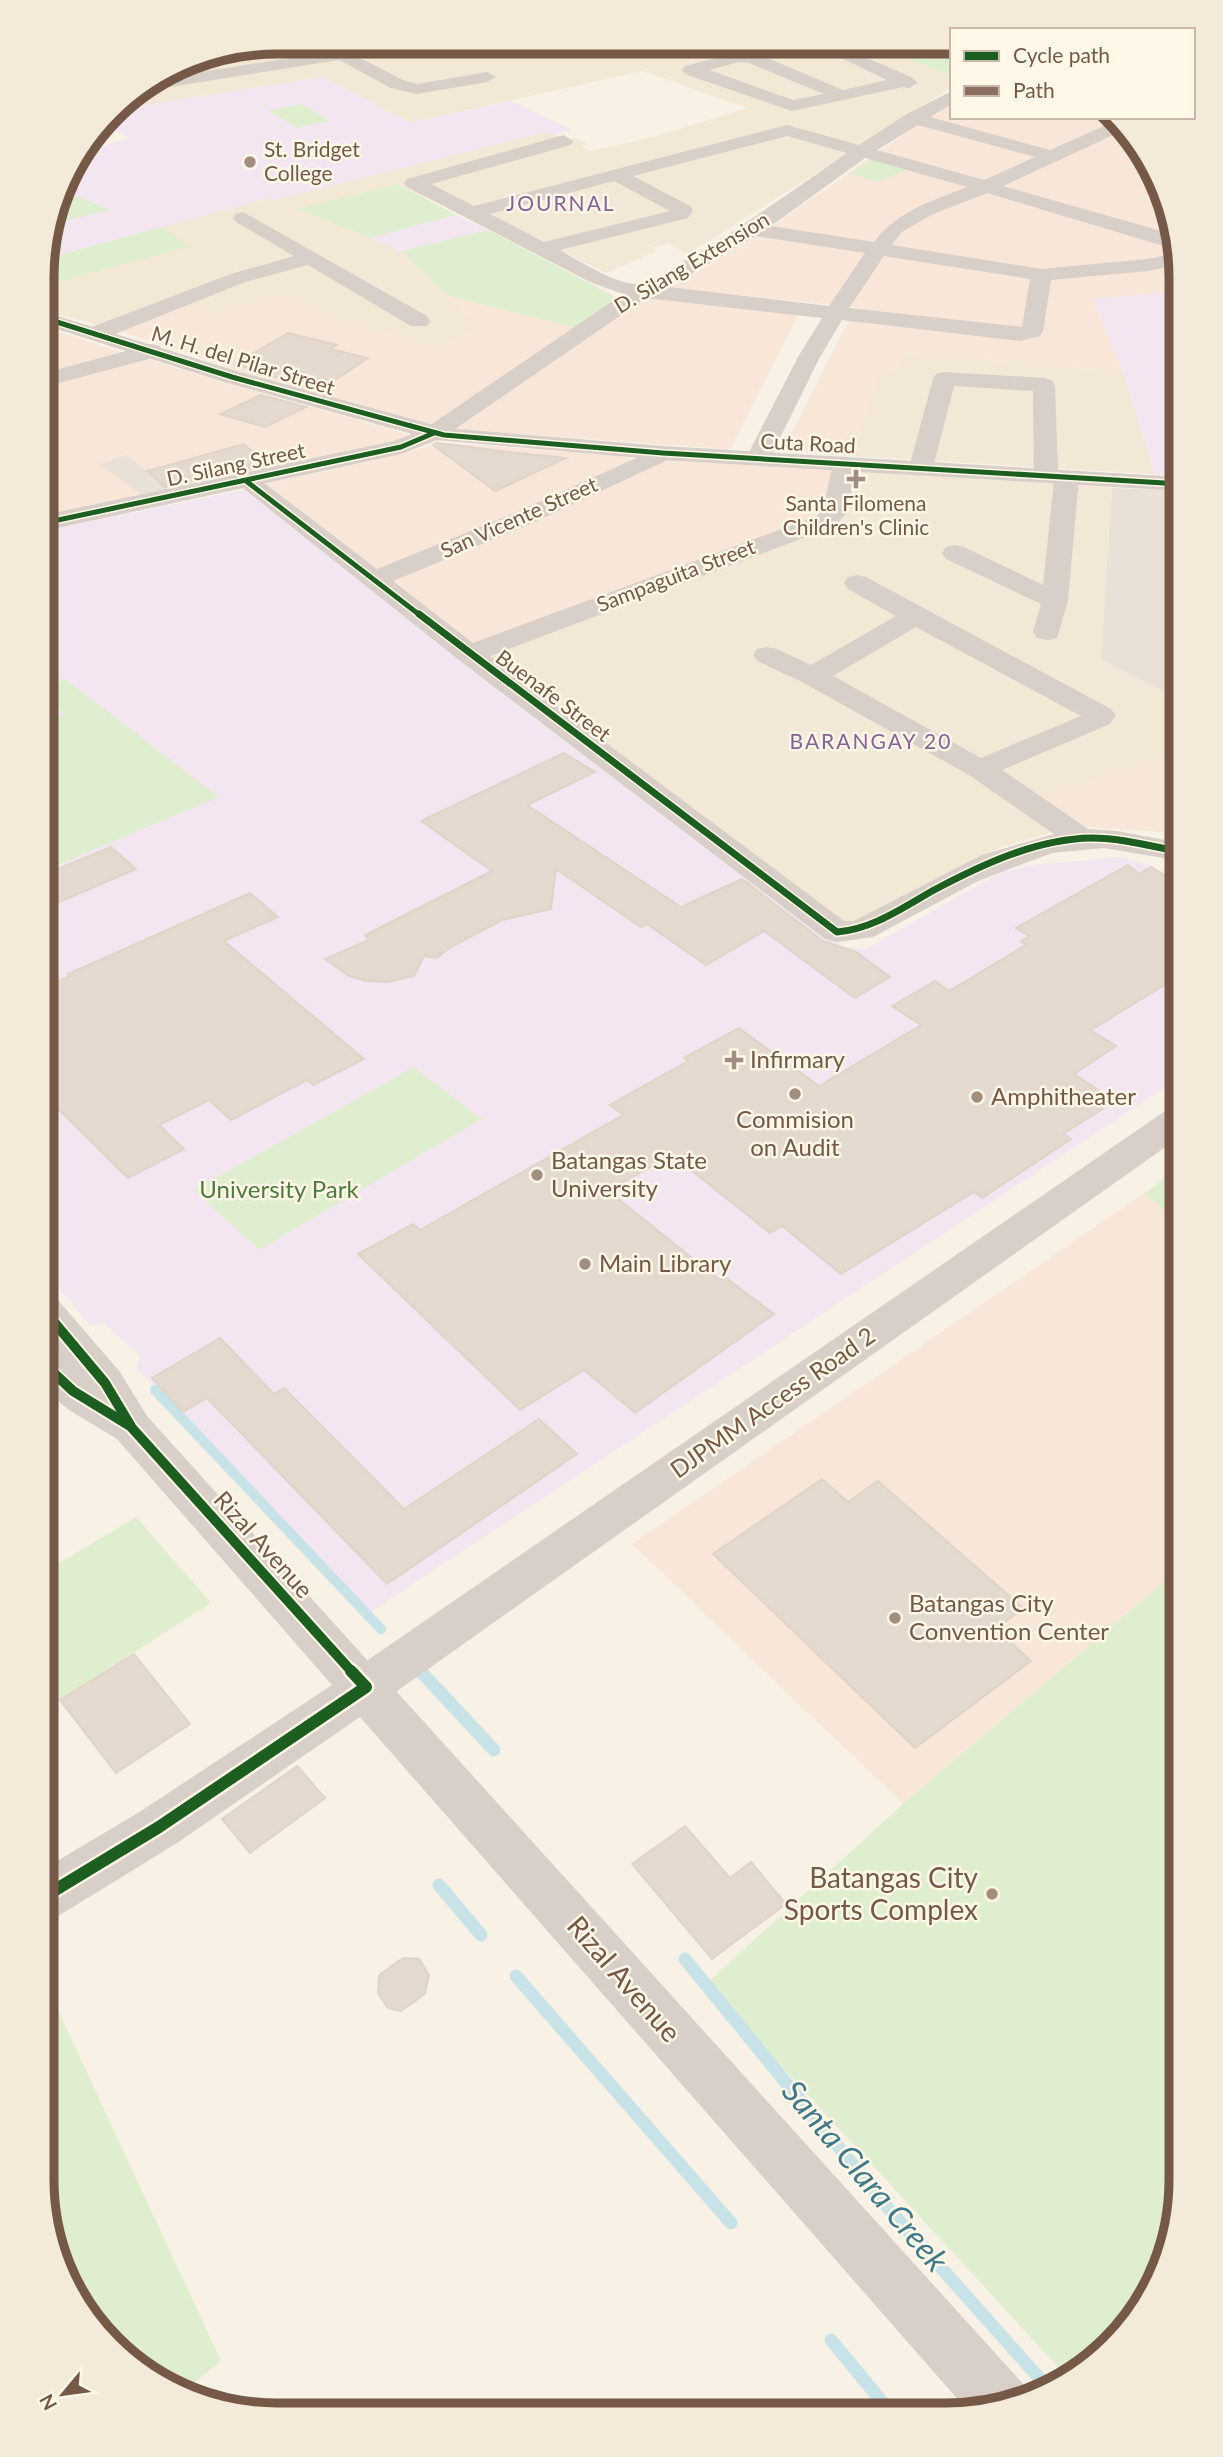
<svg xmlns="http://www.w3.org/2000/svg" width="1223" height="2457" viewBox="0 0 1223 2457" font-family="Lato,sans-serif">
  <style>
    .residential { fill: #f3e7d6 }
    .commercial { fill: #f8e6d9 }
    .industrial { fill: #e9e1d7 }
    .education { fill: #f3e6f0 }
    .green { fill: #e0eed0 }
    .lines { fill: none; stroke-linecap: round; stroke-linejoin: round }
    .stream-far1 { stroke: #c8e3e7; stroke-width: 10 }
    .stream { stroke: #c8e3e7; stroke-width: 13 }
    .building { fill: #e3d9ce; stroke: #e0d4c8; stroke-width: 2 }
    .minor { fill: #d8cfc8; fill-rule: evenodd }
    .tertiary { fill: #d8cfc8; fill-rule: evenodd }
    .secondary { fill: #d8cfc8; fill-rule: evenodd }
    .quiet { stroke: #8d6e63; stroke-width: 3.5; stroke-dasharray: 7 3.5; stroke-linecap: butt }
    .cycleway-far3-casing { stroke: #fff7e7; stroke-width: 8 }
    .cycleway-far2-casing { stroke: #fff7e7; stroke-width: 10 }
    .cycleway-far1-casing { stroke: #fff7e7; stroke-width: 14 }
    .cycleway-casing { stroke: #fff7e7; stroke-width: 17 }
    .cycleway-far3 { stroke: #1b5e20; stroke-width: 5 }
    .cycleway-far2 { stroke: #1b5e20; stroke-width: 7 }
    .cycleway-far1 { stroke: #1b5e20; stroke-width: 10 }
    .cycleway { stroke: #1b5e20; stroke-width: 12 }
    .poi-dot { fill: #a28e7e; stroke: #fff7e7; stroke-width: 2.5 }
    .labels { text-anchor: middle; stroke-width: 5; stroke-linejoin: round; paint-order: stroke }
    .far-poi-label { font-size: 21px; fill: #755946; stroke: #fff7e7; text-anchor: start }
    .far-neighbourhood-label { font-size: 21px; letter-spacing: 2px; fill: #896199; stroke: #fff7e7 }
    .far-street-label { font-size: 21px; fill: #755946; stroke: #fff7e7 }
    .poi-label { font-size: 24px; fill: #755946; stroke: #fff7e7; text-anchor: start }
    .park-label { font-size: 24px; fill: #4d7c3e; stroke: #fff7e7 }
    .street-label { font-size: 24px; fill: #755946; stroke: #fff7e7 }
    .near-poi-label { font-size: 28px; fill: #755946; stroke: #fff7e7; text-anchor: end }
    .near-street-label { font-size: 28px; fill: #755946; stroke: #fff7e7 }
    .near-water-label { font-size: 32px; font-style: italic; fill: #3f7a8a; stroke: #fff7e7 }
    .rim { fill: none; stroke: #755946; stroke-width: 9 }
  </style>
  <rect width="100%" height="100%" fill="#f7f1e6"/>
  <g class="residential">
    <path d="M277,42l599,4 76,30v11l-264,167 -21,-11 -15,5 4,3 -50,22 -165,-82 -17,6 -26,-13 -99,25 102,42 47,45 31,33 -39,21 -104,-30 -60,-25 -60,22 -33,-12 -63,26 -76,-21v-24l145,-40 -30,-20 110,-28 6,2 271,-69 21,9 7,-2 13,6 -6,3 10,4 63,-14 94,-29 -106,-37 -232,52 -87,-46 -209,33 8,-9 66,-41z"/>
    <path d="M906,352l217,20 32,102 -303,-18 30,-88 16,2z"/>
    <path d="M851,470l261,18 -11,171 80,41v51l-141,50 36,25 -73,20 -158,83 -366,-274z"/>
  </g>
  <g class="commercial">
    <path d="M952,101v16h160l57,85 12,89 -88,9 30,72 -217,-20 -8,18 -16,-1 -30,87 -69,-5 73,-144 -186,-19 90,-53z"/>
    <path d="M276,295l60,25 104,30 39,-21 -31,-33 129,32 -145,100 -178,-52 -134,-45 63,-26 33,12z"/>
    <path d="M644,296l155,16 -69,137 -283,-20z"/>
    <path d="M44,327l82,27 -82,22z"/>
    <path d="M144,358l64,20 206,58 -9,6 -361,75v-132z"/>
    <path d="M445,443l179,13 7,5 -251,114 -119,-90z"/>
    <path d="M665,458l171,11 -13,45 -350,134 -90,-70z"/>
    <path d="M1181,751v88l-19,-7 -86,-6 -37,-25z"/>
    <path d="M1143,1194l38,28v345l-278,237 -271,-260z"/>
  </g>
  <g class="industrial">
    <path d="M127,455l43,36 -26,5 -44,-32z"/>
    <path d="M1112,488l69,3v209l-80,-41z"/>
  </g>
  <g class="education">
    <path d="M323,77l87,46 101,-22 61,29 -20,5 -6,-3 -271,68 -6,-2 -225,61v-12l22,-74 17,-22 47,-13 -27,-13 11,-15z"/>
    <path d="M456,215l32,15 -87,21 -31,-13z"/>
    <path d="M1181,291v184l-26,-1 -32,-102 -30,-73z"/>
    <path d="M244,490l601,457 21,2 136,-77 31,-7 88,-8 29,9 31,17v194l-812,536 -232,-244 3,-13 -36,-33 -13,3 -48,-56 1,-739z"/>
  </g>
  <g class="green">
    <path d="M876,46h76v30z"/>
    <path d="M301,104l29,17 -33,7 -29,-17z"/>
    <path d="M875,156l37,12 -35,14 -27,-8z"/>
    <path d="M398,184l58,31 -86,23 -72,-29z"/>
    <path d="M74,195l37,15 -60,14 8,-28z"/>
    <path d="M162,227l28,19 -146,40v-27z"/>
    <path d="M488,230l135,71 -46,27 -129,-32 -47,-45z"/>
    <path d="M65,679l154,118 -176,74v-149l21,-8 -20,-17v-9z"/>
    <path d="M414,1067l68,52 -223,131 -65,-60z"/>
    <path d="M1181,1167v55l-38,-28z"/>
    <path d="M136,1517l75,86 -169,108 1,-138z"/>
    <path d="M1181,1567l-1,629 -17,73 -31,54 -55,52 -8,4 -363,-395 197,-180z"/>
    <path d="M42,1976l179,385 -40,32 -59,-36 -68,-102 -12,-75z"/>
  </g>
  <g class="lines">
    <path class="stream-far1" d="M155,1390l226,239"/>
    <g class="stream">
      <path d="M424,1675l70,75"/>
      <path d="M439,1885l42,50"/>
      <path d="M685,1959l209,256 155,174"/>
      <path d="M516,1976l215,247"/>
      <path d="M831,2340l62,75"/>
    </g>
  </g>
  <g class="building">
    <path d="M288,333l49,12 -7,4 38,9 -49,33 -84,-27z"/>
    <path d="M261,395l45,12 -41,20 -45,-13z"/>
    <path d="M437,443l72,9 57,6 -71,33 -62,-46z"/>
    <path d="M244,444l23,21 -102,22 -18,-16z"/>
    <path d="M564,753l31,19 -68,33 154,102 61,-28 81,62 33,11 34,25 -35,21 -91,-67 -58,34 -59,-41 -6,3 -85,-58 -5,40 -49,11 -53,28 -12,10 -13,-2 -10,20 -27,6 -21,-1 -17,-5 -24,-17 44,-19 -4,-5 127,-64 -71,-50z"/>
    <path d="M111,847l25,22 -93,40v-34z"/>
    <path d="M1128,865l11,9 12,-7 30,18v90l-90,55 25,16 -42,28 41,27 -52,33 8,5 -89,59 -8,-6 -133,82 -59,-48 -12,7 -98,-78 -64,36 112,89 5,-3 49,37 -139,99 -51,-43 -64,40 -162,-156 55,-30 7,6 203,-115 -13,-10 78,-44 -4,-3 55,-30 80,58 102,-61 -29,-19 43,-25 14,10 77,-46 -5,-4 8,-5 -13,-8z"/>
    <path d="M250,893l28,24 -54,24 140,118 -51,26 -6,-5 -76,40 -22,-20 -50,25 25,24 -56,29 -85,-84v-106l27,-12 -2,-2z"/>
    <path d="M220,1338l54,56 10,-6 120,121 135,-90 38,35 -190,130 -180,-186 -24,14 -31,-34z"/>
    <path d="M822,1479l26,23 30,-21 145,127 -27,21 35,32 -116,87 -202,-194z"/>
    <path d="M134,1654l56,70 -74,49 -56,-73z"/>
    <path d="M297,1766l28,32 -75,55 -28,-34z"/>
    <path d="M685,1826l45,52 21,-16 35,42 -74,55 -80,-95z"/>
    <path d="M403,1958l16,1 10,16 -4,19 -24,17 -13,-3 -10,-15 1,-18z"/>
  </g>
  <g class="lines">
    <g class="minor">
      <path d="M385,43h37l-8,5 -56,9 45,23 14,4 70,-12 9,5 -9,5 -70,12 -26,-6 -52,-28 -194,31 -6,-1 18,-11z"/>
      <path d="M814,45h23l74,32 7,6 -9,5 -6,-1 -111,24 -107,-37 -3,-4 3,-4 54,-14 19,2 85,36 44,-10zM739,62l10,1 75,31 -31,6 -84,-30z"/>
      <path d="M952,91v13l-22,13 120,33 65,-29 7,10 -119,55 169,48 5,16 -190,-57 -56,22 -29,17 -10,13 149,24 107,-10 29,-6 2,12 -31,6 -97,9 -8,51 -3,5 -20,5 -178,-21 -22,37 -50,101 -3,5 -9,2 -9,-2 -3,-5 52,-101 24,-39 -176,-20 -204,140h-16l-4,-5 4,-5 197,-134 -33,-12 -183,-95 -3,-4 3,-4 157,-44 9,6 -2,4 -140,39 43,22 313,-81 72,20 48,-31zM918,125l117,32 -51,23 -107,-30zM787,136l60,17c-53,37 -105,74 -161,107 -13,8 -32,23 -48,24 -21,1 -59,-23 -78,-34l128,-32 5,-8 -3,-4 -57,-30zM865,158l102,29c-37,15 -68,23 -93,55l-103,-16zM614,181l56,30 -126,31 -54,-28zM756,236l109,17 -36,53 -160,-19zM884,256l146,23 -8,48 -173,-19z"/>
      <path d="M243,212l184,104 3,5 -3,5h-16l-103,-61 -63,17 -140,56h-16l-3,-5 3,-5 142,-54 63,-18 -58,-34 -3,-4 3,-4z"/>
      <path d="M152,344l8,2 3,5 -3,5 -116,31v-14z"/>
      <path d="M944,372l100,6 8,2 3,5 3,87 9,-2 9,2 3,5 -11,124 -11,37 -10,2 -10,-2 -4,-6 8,-28 -95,-45 -4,-6 4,-6 9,-2 9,2 79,38 11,-104 -8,2 -9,-2 -3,-5 -1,-85 -79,-5 -21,82 -3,5 -9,2 -9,-2 -3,-5 24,-89 3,-5z"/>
      <path d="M663,446l9,2 3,5 -3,5 -144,67 -135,56 80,62 344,-127 6,-7 10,-45 3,-5 9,-2 9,2 3,5 -9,47 -13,15 -345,130 354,265h10l128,-66 72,-21 -85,-59 -167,-93 -45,-21 -4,-6 4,-6 10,-2 10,2 34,16 85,-49 -48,-27 -4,-6 4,-6 9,-2 9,2 245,132 5,6 -6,9 -108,46 86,59 29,2 64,12v18l-77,-13 -52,5 -74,28 -105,56 -36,5 -12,-3 -366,-279 -225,-179 3,-5 9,-2 9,2 122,93 133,-54zM916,627l165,89 -100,42 -148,-82z"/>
    </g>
    <g class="tertiary">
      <path d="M44,312l196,60 205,56 218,18 518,31v14l-518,-31 -226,-20 -36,14 -357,77v-16l350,-74 18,-7 -188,-52 -180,-57z"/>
      <path d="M1181,1106v30l-798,565 -17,6 -17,-6 -6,-14 6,-14 819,-564z"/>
    </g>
    <path class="secondary" d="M43,1294l14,5 63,73 27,44 230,255 6,2 4,8 637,704 6,13 -9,5 -53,8 -608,-694 -183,126 -117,72 -18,7v-52l99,-59 191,-126 -215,-246 -48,-29 -26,-21v-41l12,3 -12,-15z"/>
    <path class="quiet" d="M1110,129l12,3"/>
    <defs>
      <g id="cycleway-far3">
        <path d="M44,318l188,59 212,58 219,18 518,31"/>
        <path d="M246,481l175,135"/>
        <path d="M44,523l357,-76 33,-14"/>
      </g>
      <path id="cycleway-far2" d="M419,614l418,318c36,-3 65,-24 97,-42 47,-25 102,-51 157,-52 30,0 60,8 90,14"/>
      <g id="cycleway-far1">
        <path d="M43,1309l62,74 27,45 221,245"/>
        <path d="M43,1363l30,28 57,35"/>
      </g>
      <path id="cycleway" d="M42,1898l117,-71 207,-140 -15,-16"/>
    </defs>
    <use href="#cycleway-far3" class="cycleway-far3-casing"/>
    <use href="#cycleway-far2" class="cycleway-far2-casing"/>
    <use href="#cycleway-far1" class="cycleway-far1-casing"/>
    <use href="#cycleway" class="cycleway-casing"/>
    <use href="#cycleway-far3" class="cycleway-far3"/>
    <use href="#cycleway-far2" class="cycleway-far2"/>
    <use href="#cycleway-far1" class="cycleway-far1"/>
    <use href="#cycleway" class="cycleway"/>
  </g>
  <g class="poi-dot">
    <circle cx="250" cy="162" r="7"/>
    <path d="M852.5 468.5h7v7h7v7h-7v7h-7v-7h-7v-7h7z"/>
    <path d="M730.5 1049.5h7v7h7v7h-7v7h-7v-7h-7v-7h7z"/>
    <circle cx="795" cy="1094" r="7"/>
    <circle cx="977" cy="1097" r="7"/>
    <circle cx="537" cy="1175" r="7"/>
    <circle cx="585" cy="1264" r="7"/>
    <circle cx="895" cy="1618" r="7"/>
    <circle cx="992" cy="1894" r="7"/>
  </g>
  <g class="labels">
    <g class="far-poi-label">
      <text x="264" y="157">St. Bridget<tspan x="264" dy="24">College</tspan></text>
      <text x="856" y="511" text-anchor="middle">Santa Filomena<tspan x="856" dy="24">Children's Clinic</tspan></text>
    </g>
    <g class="far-neighbourhood-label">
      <text x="561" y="211">JOURNAL</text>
      <text x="871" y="749">BARANGAY 20</text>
    </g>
    <g class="far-street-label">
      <text transform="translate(692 263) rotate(-31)" y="7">D. Silang Extension</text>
      <text transform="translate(243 361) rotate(17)" y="7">M. H. del Pilar Street</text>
      <text transform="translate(808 444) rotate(3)" y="7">Cuta Road</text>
      <text transform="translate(236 465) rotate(-12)" y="7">D. Silang Street</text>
      <text transform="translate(519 518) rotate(-24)" y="7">San Vicente Street</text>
      <text transform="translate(676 576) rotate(-21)" y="7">Sampaguita Street</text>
      <text transform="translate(553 696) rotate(37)" y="7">Buenafe Street</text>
    </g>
    <g class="poi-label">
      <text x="750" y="1068">Infirmary</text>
      <text x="991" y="1105">Amphitheater</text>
      <text x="795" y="1128" text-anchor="middle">Commision<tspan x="795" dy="28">on Audit</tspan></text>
      <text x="551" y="1169">Batangas State<tspan x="551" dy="28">University</tspan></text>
      <text x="599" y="1272">Main Library</text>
      <text x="909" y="1612">Batangas City<tspan x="909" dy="28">Convention Center</tspan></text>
    </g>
    <g class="park-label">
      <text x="279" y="1198">University Park</text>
    </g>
    <g class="street-label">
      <text transform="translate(773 1403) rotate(-35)" y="8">DJPMM Access Road 2</text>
      <text transform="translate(263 1545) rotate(48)" y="8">Rizal Avenue</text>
    </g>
    <g class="near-poi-label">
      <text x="978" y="1888">Batangas City<tspan x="978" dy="32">Sports Complex</tspan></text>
    </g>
    <g class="near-street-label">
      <text transform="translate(624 1979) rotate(49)" y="10">Rizal Avenue</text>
    </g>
    <g class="near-water-label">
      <text transform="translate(865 2176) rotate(50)" y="11">Santa Clara Creek</text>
    </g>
  </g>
  <path d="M0 0H1223V2457H0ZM277 54H946A223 223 0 0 1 1169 277V2180A223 223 0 0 1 946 2403H277A223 223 0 0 1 54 2180V277A223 223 0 0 1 277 54Z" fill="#f4eada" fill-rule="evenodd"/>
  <path class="rim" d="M277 54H946A223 223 0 0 1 1169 277V2180A223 223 0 0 1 946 2403H277A223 223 0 0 1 54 2180V277A223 223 0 0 1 277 54Z"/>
  <rect x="950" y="28" width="245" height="91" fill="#fff7e7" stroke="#c8b8a7" stroke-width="2"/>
  <rect x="964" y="51" width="35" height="10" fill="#1b5e20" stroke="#c8b8a7" stroke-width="2"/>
  <text x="1013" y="63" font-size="21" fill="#755946">Cycle path</text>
  <rect x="964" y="86" width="35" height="10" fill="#8d6e63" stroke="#c8b8a7" stroke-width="2"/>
  <text x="1013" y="98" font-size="21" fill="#755946">Path</text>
  <g transform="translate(63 2394) rotate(241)" stroke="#fff7e7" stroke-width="5" paint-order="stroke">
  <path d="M0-5L12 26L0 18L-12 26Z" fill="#755946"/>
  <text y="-10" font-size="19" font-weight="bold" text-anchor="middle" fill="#755946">N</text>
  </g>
</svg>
